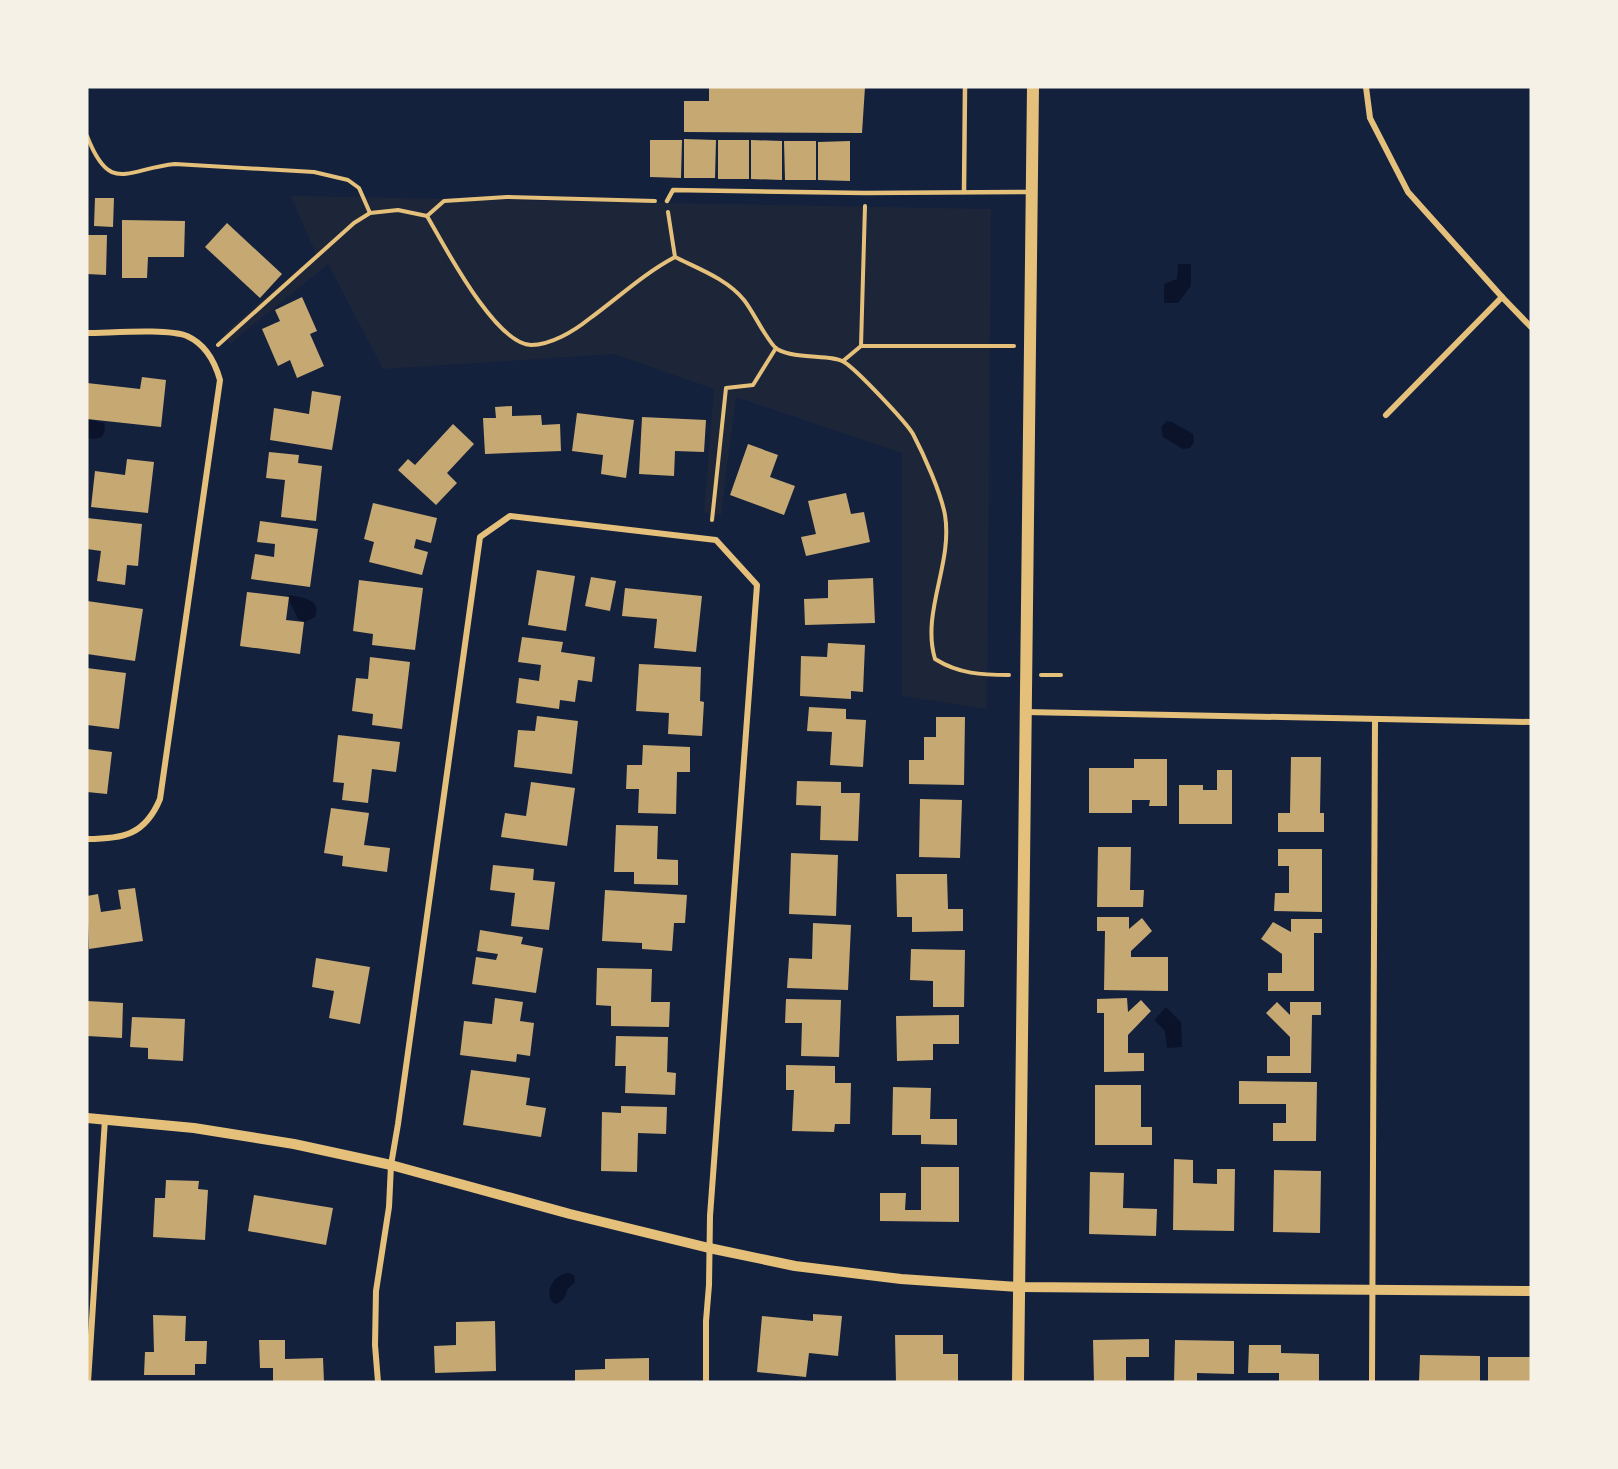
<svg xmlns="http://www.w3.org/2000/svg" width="1618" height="1469" viewBox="0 0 1618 1469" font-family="'PT Sans Narrow',sans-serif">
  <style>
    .green { fill: #1d2539 }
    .water { fill: #0b132b }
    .building { fill: #c6a872 }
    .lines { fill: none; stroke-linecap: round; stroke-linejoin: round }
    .path { stroke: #e5c07b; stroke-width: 4 }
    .service { stroke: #e5c07b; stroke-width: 4.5 }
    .minor { stroke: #e5c07b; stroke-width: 6 }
    .tertiary { stroke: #e5c07b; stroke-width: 10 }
    .secondary { stroke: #e5c07b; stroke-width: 12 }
  </style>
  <rect width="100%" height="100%" fill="#14213d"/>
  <path class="green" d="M291,196l700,13 -4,500 -85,-13v-243l-166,-56 -15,118 -17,-2 10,-124 -100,-35 -231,15 -55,-105 -98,80 -7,-10 93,-80z"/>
  <g class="water">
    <path d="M1178,264h13v22l-13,17h-14v-19l13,-5z"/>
    <path d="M87,419l17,4 1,7 -3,7 -7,2 -8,-1z"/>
    <path d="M1167,421l5,1 21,12 1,8 -4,6 -7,1 -20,-12 -2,-10z"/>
    <path d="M290,595c13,3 32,4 25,22l-10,5 -7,-3 -9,-19 -1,-3z"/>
    <path d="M1166,1007l15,15 1,25 -15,1 -2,-17 -11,-11z"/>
    <path d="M569,1273l5,2 1,7 -8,8c-1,7 -4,10 -10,14l-5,-2c-8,-13 3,-28 17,-29z"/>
  </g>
  <g class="building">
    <path d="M709,87h156l-3,46 -178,-1v-31h25z"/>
    <path d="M684,139l32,1 -1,38h-31z"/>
    <path d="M650,140h32l-1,38 -31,-1z"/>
    <rect x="718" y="140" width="31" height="39"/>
    <path d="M751,140l31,1v39l-31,-1z"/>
    <path d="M784,141h32v39h-31z"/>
    <path d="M850,141v40l-32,-1v-38z"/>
    <path d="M95,198h19l-1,29 -19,-1z"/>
    <path d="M122,220l63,1 -1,36h-36l-1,21h-25z"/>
    <path d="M227,223l55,51 -22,24 -55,-51z"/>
    <path d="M87,235h20l-1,40 -19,-1z"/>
    <path d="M302,297l15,34 -7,3 14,32 -27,12 -7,-18 -12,6 -16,-37 18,-8 -5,-11z"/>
    <path d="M142,377l24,3 -5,47 -74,-8v-36l53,6z"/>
    <path d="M312,391l29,5 -9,54 -62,-10 4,-32 35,6z"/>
    <path d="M512,406v10l29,-1 1,10 18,-1 1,27 -76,3 -2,-36h13l-1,-11z"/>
    <path d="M577,413l57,7 -8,58 -25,-4 2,-19 -31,-4z"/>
    <path d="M642,417l64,3 -2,32 -29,-1 -1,25 -35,-2z"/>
    <path d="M453,424l21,20 -27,29 10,10 -21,22 -38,-35 10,-11 7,6z"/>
    <path d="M748,444l30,11 -8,22 25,9 -11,29 -54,-20z"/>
    <path d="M269,452l30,3 -1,8 24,3 -6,55 -35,-4 4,-37 -19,-2z"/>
    <path d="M127,459l27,3 -6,51 -57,-6 4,-36 30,4z"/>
    <path d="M846,493l5,21 13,-2 6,30 -64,14 -5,-19 15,-3 -8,-33z"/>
    <path d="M373,503l64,15 -6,25 -15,-4 -2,9 14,4 -6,23 -53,-13 5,-20 -10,-3z"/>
    <path d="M87,518l55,6 -4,42 -11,-1 -2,20 -28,-4 4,-30 -14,-2z"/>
    <path d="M260,521l58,8 -8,58 -59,-8 4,-25 19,3 1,-13 -18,-2z"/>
    <path d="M537,570l38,6 -9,55 -38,-6z"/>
    <path d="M591,577l25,4 -6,30 -25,-5z"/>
    <path d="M873,578l2,45 -70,2 -1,-26 24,-1v-18z"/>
    <path d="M359,580l64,8 -8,62 -43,-5 1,-11 -20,-3z"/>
    <path d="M625,588l77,8 -6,56 -42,-4 3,-29 -35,-3z"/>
    <path d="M247,592l42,5 -3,23 18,2 -4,32 -60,-8z"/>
    <path d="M87,601l56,8 -8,52 -48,-7z"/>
    <path d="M522,637l41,5 -2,10 34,5 -3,25 -14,-2 -3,22 -15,-2 -1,9 -43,-6 3,-25 20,3 2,-16 -23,-3z"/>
    <path d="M828,643l37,2 -2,47 -12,-1v8l-51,-3 1,-40 26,1z"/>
    <path d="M370,657l40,5 -8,67 -30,-4 1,-11 -21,-3 4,-33 12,1z"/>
    <path d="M639,664l62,3 -1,34 4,1 -2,34 -34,-2 1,-21 -33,-2z"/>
    <path d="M87,668l39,5 -7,56 -32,-4z"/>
    <path d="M809,707l37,2v10l20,1 -3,47 -33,-2 2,-33 -25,-1z"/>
    <path d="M537,716l41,5 -6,53 -58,-7 4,-37 17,1z"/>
    <path d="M936,717h29l-1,68 -55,-1v-24h15v-23h12z"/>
    <path d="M338,735l62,7 -4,30 -24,-3 -4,34 -26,-3 2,-17 -11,-1z"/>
    <path d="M643,745l47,2v25h-13l-1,42 -38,-1 1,-24h-13l1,-24h15z"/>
    <path d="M87,749l25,3 -5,42 -20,-2z"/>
    <path d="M1291,757h30l-1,56h4v19h-46v-19h12z"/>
    <path d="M1134,759h33v47h-18l1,-6h-18v13h-43v-45h45z"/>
    <path d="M1217,770h15v54h-53v-39h24v5h14z"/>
    <path d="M797,781l44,1v11h19l-2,48 -38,-1 1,-34 -25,-1z"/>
    <path d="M531,782l44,6 -8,58 -66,-9 4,-24 21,3z"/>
    <path d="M920,799l42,1 -2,58 -41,-1z"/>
    <path d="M331,808l38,5 -5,32 26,3 -3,24 -45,-6 1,-10 -19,-3z"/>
    <path d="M616,825l42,1 -1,33 21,1v25l-44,-1v-12h-20z"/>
    <path d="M1098,847h33l-1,43h14l-1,17h-46z"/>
    <path d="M1278,849h44v63l-48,-1 1,-18h14v-27h-11z"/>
    <path d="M791,853l47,2 -2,61 -47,-2z"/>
    <path d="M493,865l41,4 -1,11 22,2 -6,48 -38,-4 4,-33 -25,-3z"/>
    <path d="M896,874h51l1,35h15v22l-51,1v-15h-15z"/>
    <path d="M135,888l8,53 -54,8 -2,-53 11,-2 3,18 20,-3 -3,-19z"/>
    <path d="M605,890l82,5 -2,28h-11l-2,28 -30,-2v-6l-40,-2z"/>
    <path d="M1097,917h32v12l13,-11 10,13 -21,20v6h37v34l-64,-1 1,-59h-8z"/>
    <path d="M1291,919h31v14h-8v58h-46v-18h14v-19l-21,-15 12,-17 18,10z"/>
    <path d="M813,923l38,2 -3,65 -61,-2 2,-30 23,1z"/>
    <path d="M480,930l43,7 -2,7 22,4 -7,45 -64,-9 4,-27 20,3 2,-6 -21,-3z"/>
    <path d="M911,949l54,1 -1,57h-31v-26l-23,-1z"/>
    <path d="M316,958l54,9 -10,57 -31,-6 5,-27 -22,-4z"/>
    <path d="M597,968l55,1 -1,33h19l-1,25 -58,-1v-20l-15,-1z"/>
    <path d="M495,998l28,4 -3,19 14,2 -4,33 -13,-2 -1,8 -56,-7 4,-34 28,3z"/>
    <path d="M1127,998l1,14 13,-12 10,11 -23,24v18h16v18l-40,1v-59h-7v-14z"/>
    <path d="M786,999l55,1 -2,57 -38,-1 1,-33h-17z"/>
    <path d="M87,1001l36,2 -1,35 -35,-2z"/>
    <path d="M1277,1002l13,13v-13h31v13h-9l-1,58h-44v-17h23v-19l-24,-24z"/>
    <path d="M959,1015v29h-26v16l-36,1 -1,-45z"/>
    <path d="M132,1017l53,2 -2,42 -35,-2v-11l-18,-1z"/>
    <path d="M616,1036l52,1 -1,35 9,1 -1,22 -50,-2 1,-27h-11z"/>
    <path d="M786,1065l49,1v17h16l-1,41h-15l-1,8 -42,-1 2,-41h-8z"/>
    <path d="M471,1070l59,8 -4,27 20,3 -5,29 -78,-12z"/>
    <path d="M1239,1081l78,1 -1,59h-43v-18h13v-19h-47z"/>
    <path d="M1095,1085h46v42h11v18h-57z"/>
    <path d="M893,1087l38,1 -1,31h27v26l-36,-1v-9h-29z"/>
    <path d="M621,1106l46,1 -1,27 -28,-1 -1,39 -36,-1 1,-59 19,1z"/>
    <path d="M1174,1159l19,1v23l24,1v-15h18l-1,62 -61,-1z"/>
    <path d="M921,1167h38v55l-79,-1v-28h26l-1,17h16z"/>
    <path d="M1274,1170l47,1 -1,62 -47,-1z"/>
    <path d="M1090,1172l34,1 -1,35 34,1 -1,27 -67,-2z"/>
    <path d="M166,1180l33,1 -1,8 10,1 -3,50 -52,-3 2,-39h10z"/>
    <path d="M254,1195l79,13 -7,37 -78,-14z"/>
    <path d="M813,1314l29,2 -4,40 -29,-3 -3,24 -49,-5 5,-56 51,5z"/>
    <path d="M153,1315l33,1 -1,25h22l-1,23h-11v11h-51l1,-23h9z"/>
    <path d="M495,1321l1,50 -61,2 -1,-27 22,-1v-23z"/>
    <path d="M895,1335h48v19h15v28h-62z"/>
    <path d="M1149,1339v18h-23v25h-32l-1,-42z"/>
    <path d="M259,1340h26v19l38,-1 1,24h-51v-14h-13z"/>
    <path d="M1175,1340l59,1v33l-37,-1v9h-23z"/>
    <path d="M1249,1345h32v8l38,1v28h-40v-9h-31z"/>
    <path d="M1420,1355l60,1v26h-61z"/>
    <rect x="1488" y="1357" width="43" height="25"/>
    <path d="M649,1358v24h-74v-12l30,-1v-10z"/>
  </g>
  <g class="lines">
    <g class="path">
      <path d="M87,136c23,59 39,33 88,28l139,8 34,8 11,8 11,25"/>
      <path d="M668,212l7,45c24,12 52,22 69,43 9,11 24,43 33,49 19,11 54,5 67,13 12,7 62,60 69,72 11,21 28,59 32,81 8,49 -24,97 -10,144 24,15 47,16 74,16"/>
      <path d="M427,216c17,29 68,128 104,129 20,0 43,-14 58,-26 29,-21 54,-45 86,-62"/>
      <path d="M218,345l136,-122 16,-10 28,-3 29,6 17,-15 63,-4 148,4"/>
      <path d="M861,346l4,-140"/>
      <path d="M843,361l18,-15h153"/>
      <path d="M712,520l14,-132 27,-3 23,-37"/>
      <path d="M1041,675h20"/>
    </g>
    <g class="service">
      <path d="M964,192l1,-105"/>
      <path d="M667,201l6,-11 192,3 165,-1"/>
    </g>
    <g class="minor">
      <path d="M1366,87l4,31 38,74 94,105 29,30"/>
      <path d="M87,333c23,0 80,-5 100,3 18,8 28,26 33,44l-60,419c-15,36 -37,40 -73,40"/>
      <path d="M1386,415l116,-118"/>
      <path d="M1025,712l506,10"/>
      <path d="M88,1382l17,-263"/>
      <path d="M378,1382l-3,-37 1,-54 13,-84 2,-42 7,-41 82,-587 30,-21 206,24 41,45 -47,631 -1,69 -3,36v61"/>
      <path d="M1372,1382l3,-663"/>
    </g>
    <path class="tertiary" d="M87,1118l107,10 100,16 97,21 179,49 139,34 86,18 106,13 118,8 512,4"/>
    <path class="secondary" d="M1018,1382l15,-1295"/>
  </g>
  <rect width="1618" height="1469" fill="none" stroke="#f6f1e7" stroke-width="177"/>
</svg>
